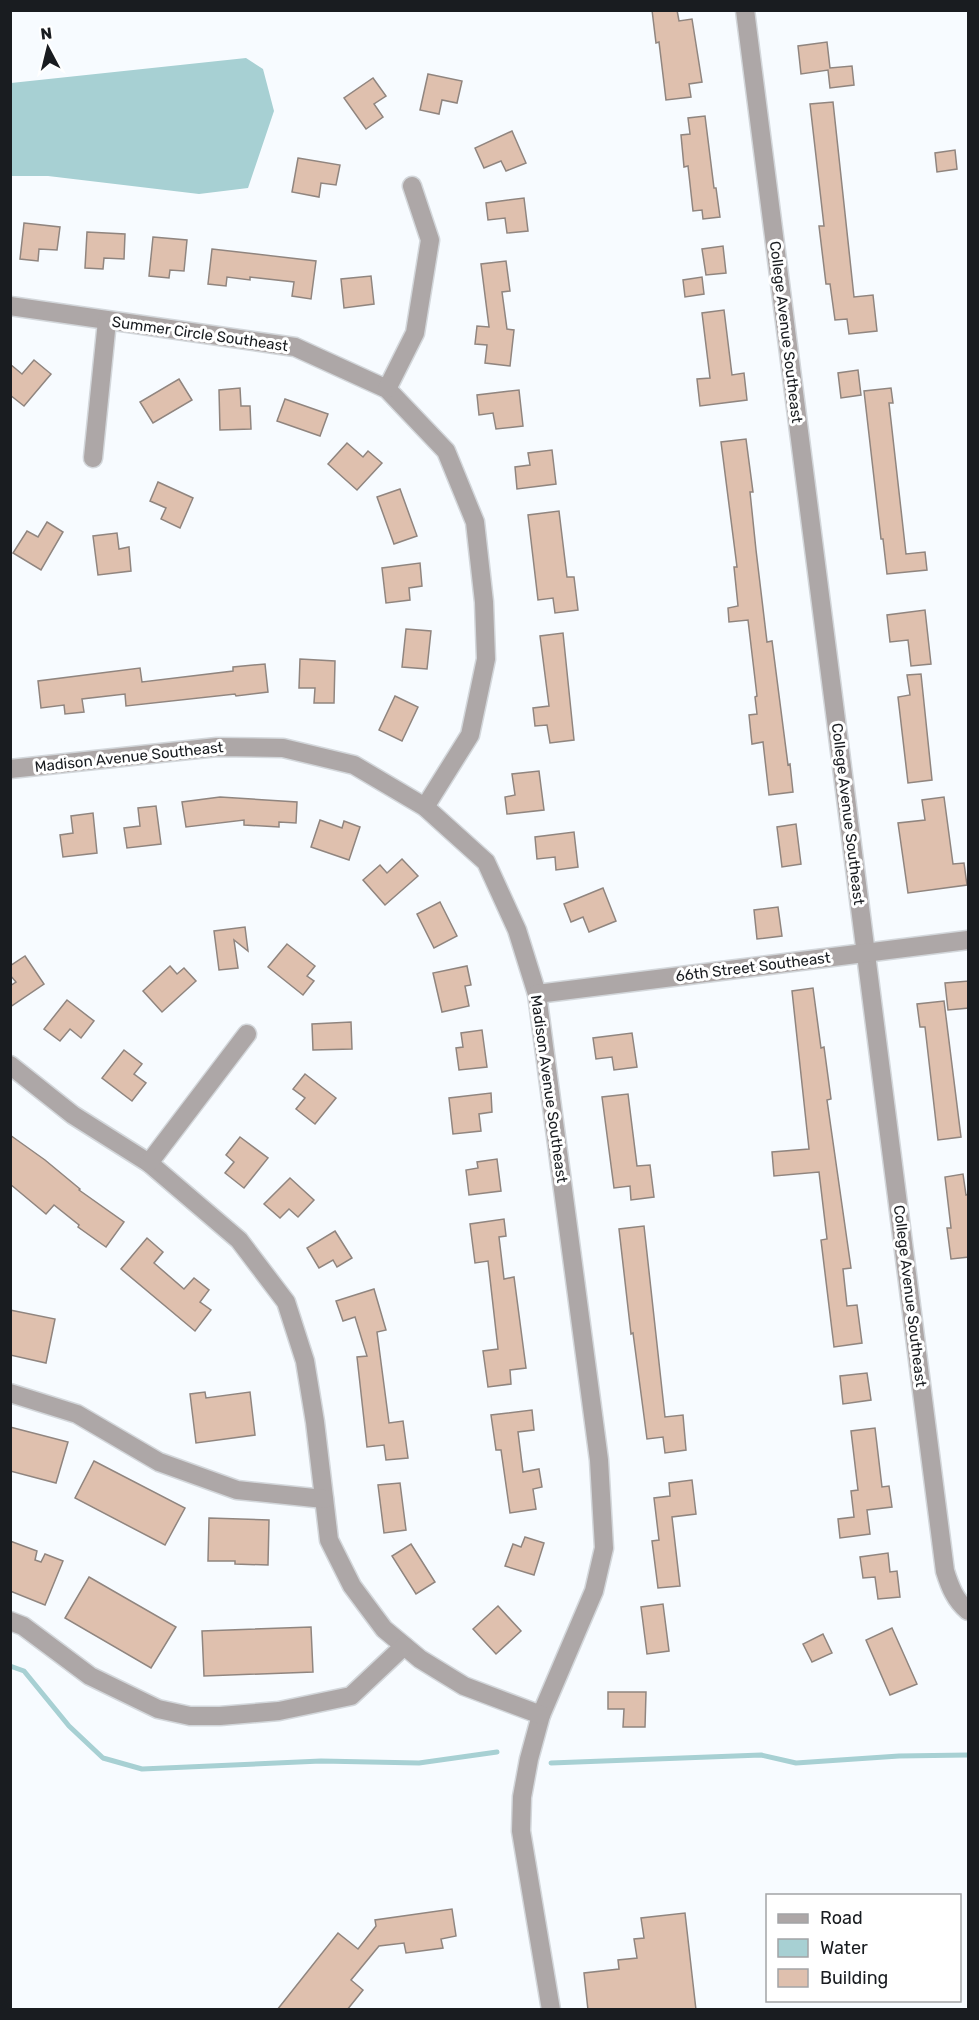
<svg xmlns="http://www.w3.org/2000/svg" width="979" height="2020" viewBox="0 0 979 2020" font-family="Rubik,sans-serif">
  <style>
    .water { fill: #a7d0d3 }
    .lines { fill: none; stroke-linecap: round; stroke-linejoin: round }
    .stream { stroke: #a7d0d3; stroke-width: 5 }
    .building { fill: #dfc0ae; stroke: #90857f; stroke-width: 1.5 }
    .street-casing { stroke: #d3d7db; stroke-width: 21 }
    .street { stroke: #ada7a7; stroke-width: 18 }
    .labels { text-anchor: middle; stroke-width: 6; stroke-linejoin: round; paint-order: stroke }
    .street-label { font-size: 15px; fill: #191c20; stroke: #fff }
  </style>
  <rect width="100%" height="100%" fill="#f7fbff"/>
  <path class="water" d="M246,58l17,11 11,42 -26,77 -49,6 -151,-18h-37v-93z"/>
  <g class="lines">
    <g class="stream">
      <path d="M10,1666l14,5 45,55 34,32 39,11 179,-8 98,2 78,-11"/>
      <path d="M551,1763l210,-8 35,8 103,-7 69,-1"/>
    </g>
  </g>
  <g class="building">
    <path d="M652,10h25l2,11 13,-2 10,63 -13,2 2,13 -25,3 -7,-58 -3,1z"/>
    <path d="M827,42l3,26 22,-2 2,19 -24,3 -2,-18 -27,4 -3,-28z"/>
    <path d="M428,74l34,7 -5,22 -15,-3 -3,14 -19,-4z"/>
    <path d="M373,78l13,18 -12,8 9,13 -17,12 -22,-31z"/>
    <path d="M833,102l21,195 19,-2 4,36 -28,3 -2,-15 -12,1 -5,-36h-4l-7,-58h5l-14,-122z"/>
    <path d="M705,116l9,72h2l4,29 -17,2 -1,-9 -9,1 -5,-45 -4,1 -3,-32 9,-1 -2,-16z"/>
    <path d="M512,131l14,32 -20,8 -5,-10 -17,7 -9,-20z"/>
    <path d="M955,150l2,19 -20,3 -2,-19z"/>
    <path d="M298,158l42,7 -4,20 -15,-2 -2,14 -27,-5z"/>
    <path d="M524,198l4,33 -21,2 -2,-15 -17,2 -2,-17z"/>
    <path d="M24,223l36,4 -3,23 -18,-1 -1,12 -18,-2z"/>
    <path d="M87,232l38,2 -1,25 -20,-1 -1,11 -18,-1z"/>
    <path d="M153,237l34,3 -3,31 -14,-1 -1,8 -20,-2z"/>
    <path d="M723,246l3,27 -20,2 -4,-26z"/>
    <path d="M212,249l104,12 -5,38 -19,-3 2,-14 -44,-5v3l-23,-3 -1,9 -18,-2z"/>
    <path d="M506,261l4,30 -8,1 5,37 7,1 -4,36 -25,-3 2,-18 -12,-1 2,-18 12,1 -8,-63z"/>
    <path d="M371,276l3,28 -30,4 -3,-29z"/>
    <path d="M702,277l2,17 -19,3 -2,-17z"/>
    <path d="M724,310l8,65 12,-2 3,27 -47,6 -3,-27 13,-1 -8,-65z"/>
    <path d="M34,360l17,14 -27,32 -14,-11v-31l12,10z"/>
    <path d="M858,370l3,25 -20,3 -3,-25z"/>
    <path d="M179,379l13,21 -39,23 -13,-21z"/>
    <path d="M240,388l1,18h9l1,23 -31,1 -1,-40z"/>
    <path d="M891,388l2,15h-4l17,151 19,-2 2,18 -40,4 -4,-35h-2l-17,-148z"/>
    <path d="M519,390l4,36 -27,3 -3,-16 -14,2 -2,-20z"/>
    <path d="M285,399l43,15 -8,22 -43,-15z"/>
    <path d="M746,439l7,53h-3l6,58 11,92 5,-1 16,124 2,-1 3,28 -24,3 -6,-53 -11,2 -3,-29 8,-1 -2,-17 2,-1 -9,-76 -19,2 -1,-14 10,-2 -4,-39h3l-16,-125z"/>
    <path d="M347,443l16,14 5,-6 14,12 -25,27 -29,-26z"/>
    <path d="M552,450l4,34 -39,5 -2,-22 15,-2 -2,-12z"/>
    <path d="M158,482l35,16 -13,30 -19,-9 5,-11 -16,-7z"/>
    <path d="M400,489l17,47 -23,8 -17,-47z"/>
    <path d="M559,511l8,66h7l4,33 -23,3 -2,-15 -15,2 -10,-85z"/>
    <path d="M47,522l16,10 -22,38 -28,-17 14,-22 11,6z"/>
    <path d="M117,533l2,16 10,-2 2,24 -33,4 -5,-39z"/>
    <path d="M420,563l2,23 -13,2 1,12 -24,3 -4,-35z"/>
    <path d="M925,610l6,54 -20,2 -3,-26 -18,2 -3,-27z"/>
    <path d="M406,629l25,2 -4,38 -25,-2z"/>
    <path d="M563,633l11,107 -24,3 -3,-18 -12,1 -2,-18 16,-2 -9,-70z"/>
    <path d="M300,659l35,2 -1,42h-20l1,-15h-16z"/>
    <path d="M265,664l3,28 -32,4 -1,-2 -109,12 -1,-12 -43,5 2,13 -19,2 -1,-9 -23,3 -3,-27 102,-13 2,14 91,-11v-4z"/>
    <path d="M921,674l11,106 -24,3 -10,-86 12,-2 -3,-20z"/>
    <path d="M395,696l23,11 -16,34 -23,-11z"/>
    <path d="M539,771l5,39 -37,4 -2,-17 10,-2 -3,-21z"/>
    <path d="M220,797l77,5 -1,21 -17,-1v5l-35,-2v-5l-58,7 -4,-25z"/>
    <path d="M944,797l9,67 11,-1 3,22 -59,8 -10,-70 27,-3 -3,-20z"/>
    <path d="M156,806l5,38 -34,4 -3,-20 16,-2 -2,-18z"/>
    <path d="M93,813l4,40 -34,4 -3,-22 13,-2 -2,-17z"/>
    <path d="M320,820l22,8 2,-7 16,6 -11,33 -38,-13z"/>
    <path d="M796,824l5,40 -19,3 -5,-40z"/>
    <path d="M574,832l4,35 -22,3 -1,-13 -18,2 -2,-22z"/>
    <path d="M402,859l16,17 -33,29 -22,-25 17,-15 7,8z"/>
    <path d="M603,888l13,33 -27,11 -6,-15 -12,5 -7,-18z"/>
    <path d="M440,902l17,34 -23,12 -17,-34z"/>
    <path d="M778,907l4,29 -25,3 -3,-29z"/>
    <path d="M245,927l3,24 -14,-11 4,28 -19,2 -5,-39z"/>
    <path d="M287,944l28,22 -8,10 7,5 -11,14 -35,-28z"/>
    <path d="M25,956l19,28 -34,23v-21l6,-4 -6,-7v-9z"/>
    <path d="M170,966l7,8 7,-6 12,13 -34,31 -19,-21z"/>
    <path d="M467,966l4,19 -6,1 4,20 -27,6 -9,-39z"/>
    <path d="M969,981v27l-21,2 -3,-27z"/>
    <path d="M813,988l8,60 3,-1 7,52 -4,1 24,168 -8,1 4,37 10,-1 5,38 -28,4 -13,-107 6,-1 -8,-67 -45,4 -2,-24 37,-3 -17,-158z"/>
    <path d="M67,1000l27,21 -13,17 -11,-9 -10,12 -16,-12z"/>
    <path d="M944,1001l17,136 -23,3 -13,-113h-5l-3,-23z"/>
    <path d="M351,1022l1,27 -39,1 -1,-26z"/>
    <path d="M482,1030l5,37 -28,3 -3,-22 7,-1 -2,-14z"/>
    <path d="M632,1033l5,34 -23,3 -2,-13 -16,2 -3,-21z"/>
    <path d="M124,1050l18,14 -8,10 12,9 -14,18 -30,-23z"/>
    <path d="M305,1074l31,24 -21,26 -19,-15 9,-11 -12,-9z"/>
    <path d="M491,1093l1,19 -13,2 2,17 -28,3 -4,-36z"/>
    <path d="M628,1094l9,72 13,-1 4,32 -23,3 -1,-14 -16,2 -12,-91z"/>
    <path d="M10,1135l35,25 35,29 -1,1 45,32 -18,25 -28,-20 1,-2 -25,-20 -8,9 -36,-30z"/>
    <path d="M240,1137l28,21 -24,30 -19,-15 9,-11 -8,-7z"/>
    <path d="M497,1159l4,32 -32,4 -3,-25 12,-2 -1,-6z"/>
    <path d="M963,1174l3,21 3,-1v63l-18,2 -4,-31h4l-6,-51z"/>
    <path d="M290,1178l24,22 -16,17 -9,-8 -9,9 -16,-14z"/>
    <path d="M504,1219l2,17 -7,1 5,42 10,-2 12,91 -16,2 1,14 -23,3 -5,-36 15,-2 -10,-88 -13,2 -5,-39z"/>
    <path d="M644,1226l21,191 18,-2 3,35 -21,3 -2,-16 -16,2 -14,-106 -2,1 -12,-105z"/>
    <path d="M335,1231l17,27 -15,9 -4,-7 -14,8 -12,-20z"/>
    <path d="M147,1238l16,14 -9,11 30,26 10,-11 15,12 -9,12 11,8 -16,21 -74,-62z"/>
    <path d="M374,1289l12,41 -9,2 12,91 14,-2 5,37 -22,2 -2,-15 -17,2 -10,-90 10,-1 -12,-39 -12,4 -7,-20z"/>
    <path d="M10,1310l45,9 -9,44 -36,-8z"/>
    <path d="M867,1373l4,27 -28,4 -3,-28z"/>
    <path d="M205,1392l1,6 44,-6 5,43 -59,8 -6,-49z"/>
    <path d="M532,1410l2,20 -16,2 5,40 16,-3 3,18 -9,2 3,20 -26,4 -9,-63h-5l-5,-35z"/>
    <path d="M10,1427l58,15 -12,41 -46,-12z"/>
    <path d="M875,1428l7,59 7,-1 3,21 -25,3 3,24 -30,4 -2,-19 16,-2 -3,-26 7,-1 -7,-59z"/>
    <path d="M94,1461l91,47 -20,37 -90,-47z"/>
    <path d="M692,1480l4,34 -24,3 8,69 -22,2 -6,-47 7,-1 -5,-42 16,-2 -1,-13z"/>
    <path d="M400,1483l6,47 -22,3 -6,-48z"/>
    <path d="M209,1518l60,2 -1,45 -33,-1v-3h-27z"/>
    <path d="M525,1537l19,6 -10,32 -29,-9 8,-22 8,3z"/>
    <path d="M10,1541l27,10 -2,9 6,2 4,-8 18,7 -18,44 -35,-14z"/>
    <path d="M411,1544l24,38 -19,12 -24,-38z"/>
    <path d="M888,1553l2,19 7,-1 3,26 -22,2 -3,-22 -12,1 -3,-21z"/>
    <path d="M89,1577l87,50 -25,41 -86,-50z"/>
    <path d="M663,1604l6,47 -22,3 -6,-47z"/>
    <path d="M498,1606l23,25 -25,23 -23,-25z"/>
    <path d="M311,1627l2,45 -109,4 -2,-45z"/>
    <path d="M892,1628l25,56 -27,11 -24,-55z"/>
    <path d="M823,1634l9,19 -20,9 -9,-18z"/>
    <path d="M608,1692h38l-1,35h-22l1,-18h-16z"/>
    <path d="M452,1909l4,27 -15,3 2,9 -37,5 -2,-10 -25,3 -28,34 12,10 -16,20h-70l61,-77 20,16 18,-23 -1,-6z"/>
    <path d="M685,1913l11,97h-108l-4,-37 35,-4 -1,-9 19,-2 -3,-19 10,-1 -3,-20z"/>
  </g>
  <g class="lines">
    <defs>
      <g id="street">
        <path d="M745,10l200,1561c5,16 10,29 23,40"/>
        <path d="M10,306l285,41 92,42 59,62 29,71 9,80 2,57 -16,76 -45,72"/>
        <path d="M387,389l28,-56 15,-93 -18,-54"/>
        <path d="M93,458l14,-137"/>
        <path d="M10,769l207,-22 66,1 71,17 71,42 61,55 31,68 20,64 62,466 5,88 -10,43 -53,124 -12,44 -7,38 -1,34 30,179"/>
        <path d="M537,994l431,-54"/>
        <path d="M10,1065l63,50 76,48 90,77 47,62 19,59 10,61 14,118 23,46 32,43 36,30 44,27 77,29"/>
        <path d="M149,1163l98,-129"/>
        <path d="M10,1393l67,21 82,48 78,28 87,9"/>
        <path d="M10,1621l13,5 67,50 68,33 32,7h30l59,-5 72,-15 53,-50"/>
      </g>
    </defs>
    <use href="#street" class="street-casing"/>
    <use href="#street" class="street"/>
  </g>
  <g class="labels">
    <g class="street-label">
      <text transform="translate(786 332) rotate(83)" y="5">College Avenue Southeast</text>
      <text transform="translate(200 334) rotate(8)" y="5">Summer Circle Southeast</text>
      <text transform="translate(129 757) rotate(-6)" y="5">Madison Avenue Southeast</text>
      <text transform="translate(848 814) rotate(83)" y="5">College Avenue Southeast</text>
      <text transform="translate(753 967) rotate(-7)" y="5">66th Street Southeast</text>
      <text transform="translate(549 1089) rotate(82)" y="5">Madison Avenue Southeast</text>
      <text transform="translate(910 1296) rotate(83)" y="5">College Avenue Southeast</text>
    </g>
  </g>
  <rect width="979" height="2020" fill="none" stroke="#191c20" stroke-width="24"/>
  <rect x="766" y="1894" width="195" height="108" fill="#ffffff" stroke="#a3a4a6" stroke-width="1.5"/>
  <rect x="778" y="1914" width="30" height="9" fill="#ada7a7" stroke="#a3a4a6" stroke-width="1.5"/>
  <text x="820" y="1924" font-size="18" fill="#191c20">Road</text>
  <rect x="778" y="1939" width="30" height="18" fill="#a7d0d3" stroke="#a3a4a6" stroke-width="1.5"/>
  <text x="820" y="1954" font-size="18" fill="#191c20">Water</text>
  <rect x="778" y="1969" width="30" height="18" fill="#dfc0ae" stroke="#a3a4a6" stroke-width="1.5"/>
  <text x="820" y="1984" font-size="18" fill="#191c20">Building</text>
  <g transform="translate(48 48) rotate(353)" stroke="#ffffff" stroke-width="4.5" paint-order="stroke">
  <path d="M0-4.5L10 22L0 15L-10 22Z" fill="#191c20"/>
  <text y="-9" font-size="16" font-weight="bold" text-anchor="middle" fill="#191c20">N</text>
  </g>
</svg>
